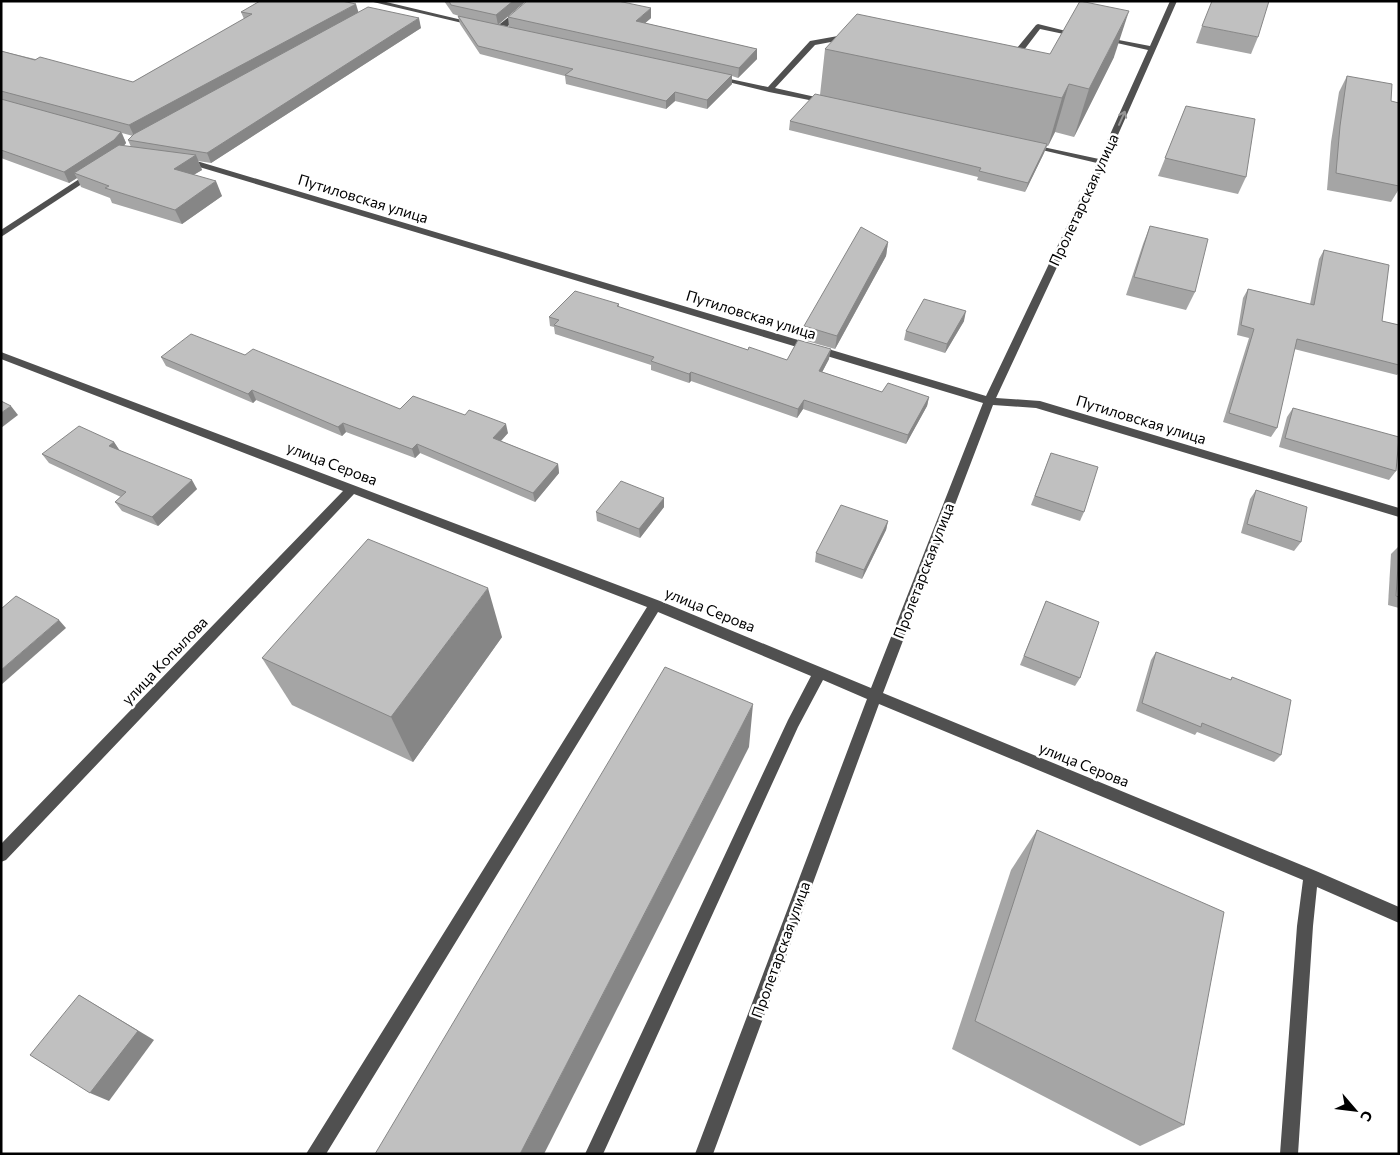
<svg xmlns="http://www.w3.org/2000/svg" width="1400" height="1155" viewBox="0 0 1400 1155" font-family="Commissioner,sans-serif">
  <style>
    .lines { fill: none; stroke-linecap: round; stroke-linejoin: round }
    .minor { fill: #505050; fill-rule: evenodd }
    .wall { fill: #a5a5a5; fill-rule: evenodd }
    .shaded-wall { fill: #868686 }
    .building { fill: #c0c0c0; stroke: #868686 }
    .oneway { stroke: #969696 }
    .labels { text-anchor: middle; stroke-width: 5; stroke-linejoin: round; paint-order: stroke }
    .street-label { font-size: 15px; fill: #000; stroke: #fff }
  </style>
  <rect width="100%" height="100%" fill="#fff"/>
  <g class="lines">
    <g class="minor">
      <path d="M369,1h13l97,23 -4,2z"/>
      <path d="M529,1h8l-35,30h-6v-4z"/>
      <path d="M1170,1h7l-71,161 -110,236 44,3 359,107v9l-363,-109 -43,-3 -110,288 433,178 83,36v16l-82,-36 -4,39 -15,228h-18l17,-228 6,-46 -424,-176 -166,450h-18l172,-455 -44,-19 -25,47 -195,427h-18l203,-434 23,-44 -153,-64 -332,542h-20l341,-547 -293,-113 -348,366 -5,2v-18l342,-353 -342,-132v-7l659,249 211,87 112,-285 -787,-237 -16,-2v-4l20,2 786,234 111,-233 -72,-17 4,-2 70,15 49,-109 -49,-11 4,-2 47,9z"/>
      <path d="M1038,24l44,11 -4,2 -38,-8 -26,34h-6v-4l28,-34z"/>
      <path d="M849,34l4,2 -1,2 -37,7 -40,43 54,12v4l-60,-12 -57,-14 4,-2 52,11 42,-46z"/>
      <path d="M90,172l7,2 -96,63v-7z"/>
    </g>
  </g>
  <g class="wall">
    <path d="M444,1h82l-28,23 11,3 -1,-10 143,1 -6,5 112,26v10l-19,19 -6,-2v8l-25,25 -32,-8 -9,8 -100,-25 -1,-8 -85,-22 -20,-30 -2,-8h1l-6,-2z"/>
    <path d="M241,12l117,1 63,15 -210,135 -13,-2 4,9 -9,5 29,21 -40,28 -70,-21 -2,-5 -29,-11 -4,-9 -8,5 -68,-25v-107l132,31 111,-63zM122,133l11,3 -5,4 3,7 -7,-1 2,-3z"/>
    <path d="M1202,26l56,11 -7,17 -55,-11z"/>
    <path d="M825,49l225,5 64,3 -40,80 -19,-5 -7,14h-1l-3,7 -19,39 -48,-12 1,-3 -189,-47 1,-9 30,-26z"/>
    <path d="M1347,76l44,25 8,2v86l-8,13 -64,-12 4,-48 8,-50z"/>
    <path d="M1186,106l60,71 -8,17 -80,-18z"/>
    <path d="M1150,226l45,66 -9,18 -60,-15 17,-51z"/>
    <path d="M888,242l-2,14 -51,93 -32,-9 1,-14z"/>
    <path d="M1324,250l58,71 17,4v48l-2,2 -103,-26 -17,79 -6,9 -48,-15 26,-84 -12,-3 6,-37 5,-9 62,15 9,-45z"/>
    <path d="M619,304v3l129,43 39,10 42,-1 -7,13 60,20 47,5 -2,9 -21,38 -103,-35 -6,9 -106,-37 -2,2 -38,-13v-5l-96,-31 -1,-7 -4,-1 -1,-9z"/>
    <path d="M964,321l-19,32 -41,-13 2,-9z"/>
    <path d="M245,355l155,54 108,24 -7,8 57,23 1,9 -24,29 -115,-49 -5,5 -69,-26 -4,4 -86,-36 -3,3 -87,-37 -5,-9z"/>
    <path d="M1293,408l103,63 -7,9 -110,-33 8,-30z"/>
    <path d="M114,442l5,8 78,39 -39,37 -36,-15 -7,-9 6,-5 -72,-34 -7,-9z"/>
    <path d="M1051,453l33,59 -4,9 -49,-16z"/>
    <path d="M1256,490l45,52 -7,9 -53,-18 9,-34z"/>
    <path d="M664,507l-24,31 -43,-17 -1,-9z"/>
    <path d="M888,521l-2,9 -24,49 -47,-17 1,-9z"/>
    <path d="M1399,546v62l-11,-3 3,-51z"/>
    <path d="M1046,601l34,77 -5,8 -55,-21z"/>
    <path d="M502,637l-89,125 -121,-57 -30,-47z"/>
    <path d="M1156,652l74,28 2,-3 49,78 -7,7 -77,-30 -2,3 -59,-24 15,-51z"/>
    <path d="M1037,830l147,295 -44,21 -188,-97 59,-179z"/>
  </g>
  <g class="shaded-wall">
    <path d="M513,1h13l-28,24 -2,-10z"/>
    <path d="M356,4l3,10 -225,122 -5,-11z"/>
    <path d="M651,8v10l-15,13v-10z"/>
    <path d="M1129,11l-15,46 -40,80 15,-48z"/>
    <path d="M419,18l2,10 -210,135 -4,-10z"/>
    <path d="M757,49v10l-19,19 1,-10z"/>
    <path d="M732,75v9l-25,25v-9z"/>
    <path d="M1069,84l-14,48 -7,14 14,-48z"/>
    <path d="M675,92v9l-9,8v-8z"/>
    <path d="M121,132l5,11 -7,8 -45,22 3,5 -8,5 -5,-11z"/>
    <path d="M1047,144l-3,9 -19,39 3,-9z"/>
    <path d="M196,155l6,15 -22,13 -6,-14z"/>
    <path d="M216,181l6,15 -40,28 -7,-14z"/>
    <path d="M888,242l-2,14 -51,93 2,-13z"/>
    <path d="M966,311l-2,10 -19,32 2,-9z"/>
    <path d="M831,349l-2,10 -11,21 1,-9z"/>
    <path d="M691,372v9l-2,2v-9z"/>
    <path d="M252,390l4,10 -3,3 -5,-9z"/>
    <path d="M929,397l-2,9 -21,38 2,-9z"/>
    <path d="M804,400l-1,9 -6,9 1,-9z"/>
    <path d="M11,406l7,9 -17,13v-15z"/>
    <path d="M343,423l3,9 -4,4 -4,-9z"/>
    <path d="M506,424l2,9 -13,14 -2,-9z"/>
    <path d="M114,442l6,9 -11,-5z"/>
    <path d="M417,444l3,9 -5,5 -3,-9z"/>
    <path d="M558,464l1,9 -24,29 -2,-9z"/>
    <path d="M192,480l5,9 -39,37 -6,-9z"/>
    <path d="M664,498v9l-24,31 -1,-9z"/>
    <path d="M888,521l-2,9 -24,49 2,-9z"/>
    <path d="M488,588l14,49 -89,125 -22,-45z"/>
    <path d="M59,620l7,8 -65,57v-15z"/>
    <path d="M753,704l-4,43 -205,407h-24z"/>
    <path d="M79,995l75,45 -45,61 -19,-8z"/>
  </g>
  <g class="building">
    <path d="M260,1h82l14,3 -227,121 -128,-34v-40l34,9 5,-3 93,25 119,-68 -11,-2z"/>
    <path d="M449,1h64l-17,14 -45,-10z"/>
    <path d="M527,1h91l33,7 -15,13 121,28 -18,19 -231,-51z"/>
    <path d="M1080,1l49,10 -40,78 -20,-5 -7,14 -237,-49 32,-35 193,40z"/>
    <path d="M1212,1h57l-11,36 -56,-11z"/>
    <path d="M368,7l51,11 -212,135 -79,-13 6,-6z"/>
    <path d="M458,16l274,59 -25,25 -32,-8 -9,9 -101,-26 8,-6 -95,-23z"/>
    <path d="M1347,76l45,8 -1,17 8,2v83l-63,-13 4,-47z"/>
    <path d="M815,94l232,50 -19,39 -49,-12 2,-3 -191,-47z"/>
    <path d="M1,99l120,33 -7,8 -50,32 -63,-22z"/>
    <path d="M1186,106l69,13 -9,58 -81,-19z"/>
    <path d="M119,145l77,10 -22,14 42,12 -41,29 -70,-22 4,-2 -35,-13z"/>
    <path d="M1150,226l58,13 -13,53 -61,-15z"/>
    <path d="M861,227l27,15 -51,94 -33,-10z"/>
    <path d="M1324,250l65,15 -7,56 17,4v40l-102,-26 -20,89 -48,-15 25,-84 -13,-4 7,-36 66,16z"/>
    <path d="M575,291l44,13 -2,2 131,44 1,-3 38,13 11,-20 33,9 -12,22 63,21 6,-9 41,14 -21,38 -104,-35 -6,9 -107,-37 -2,2 -38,-13 3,-4 -100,-32 5,-5 -10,-3z"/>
    <path d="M924,299l42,12 -19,33 -41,-13z"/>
    <path d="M191,334l54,21 8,-6 147,60 13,-13 52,19 4,-5 37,14 -13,14 65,26 -25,29 -116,-49 -5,5 -69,-26 -5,4 -86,-37 -4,4 -87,-37z"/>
    <path d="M1,401l10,5 -10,7z"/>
    <path d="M1293,408l106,29 -3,34 -111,-33z"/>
    <path d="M79,426l35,16 -5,4 83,34 -40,37 -37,-15 11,-10 -84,-38z"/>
    <path d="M1051,453l47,14 -14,45 -49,-16z"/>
    <path d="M621,481l43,17 -25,31 -43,-17z"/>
    <path d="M1256,490l51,17 -6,35 -54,-18z"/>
    <path d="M841,505l47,16 -24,49 -48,-17z"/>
    <path d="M368,539l120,49 -97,129 -129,-59z"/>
    <path d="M1399,551v46l-3,-1z"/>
    <path d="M16,596l43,24 -58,50v-61z"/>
    <path d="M1046,601l53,21 -19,56 -56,-22z"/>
    <path d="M1156,652l75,28 1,-3 59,23 -10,55 -79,-32 -1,4 -59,-24z"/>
    <path d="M665,667l88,37 -233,450h-145z"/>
    <path d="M1037,830l187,82 -40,213 -209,-104z"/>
    <path d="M79,995l59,36 -48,62 -60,-38z"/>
  </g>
  <defs><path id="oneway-shaft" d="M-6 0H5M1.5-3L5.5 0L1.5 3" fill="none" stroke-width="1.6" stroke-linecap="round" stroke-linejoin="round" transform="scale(1.25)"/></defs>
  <use class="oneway" href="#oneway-shaft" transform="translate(1122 118) rotate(-66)"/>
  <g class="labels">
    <g class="street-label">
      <text transform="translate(363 199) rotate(17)" y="5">Путиловская улица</text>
      <text transform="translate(1084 200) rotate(-65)" y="5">Пролетарская улица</text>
      <text transform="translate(751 315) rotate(17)" y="5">Путиловская улица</text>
      <text transform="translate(1141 420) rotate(17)" y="5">Путиловская улица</text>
      <text transform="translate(332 464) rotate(21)" y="5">улица Серова</text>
      <text transform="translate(924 571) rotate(-69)" y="5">Пролетарская улица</text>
      <text transform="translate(710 610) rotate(22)" y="5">улица Серова</text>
      <text transform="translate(165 661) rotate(-46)" y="5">улица Копылова</text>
      <text transform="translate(1084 765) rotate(22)" y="5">улица Серова</text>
      <text transform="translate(781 950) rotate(-70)" y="5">Пролетарская улица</text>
    </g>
  </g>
  <rect width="1400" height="1155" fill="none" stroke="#000000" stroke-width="5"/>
  <g transform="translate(1355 1110) rotate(118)" stroke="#ffffff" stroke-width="4" paint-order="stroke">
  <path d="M0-4L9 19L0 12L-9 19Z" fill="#000000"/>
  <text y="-8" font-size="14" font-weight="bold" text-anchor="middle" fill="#000000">С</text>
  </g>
</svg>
